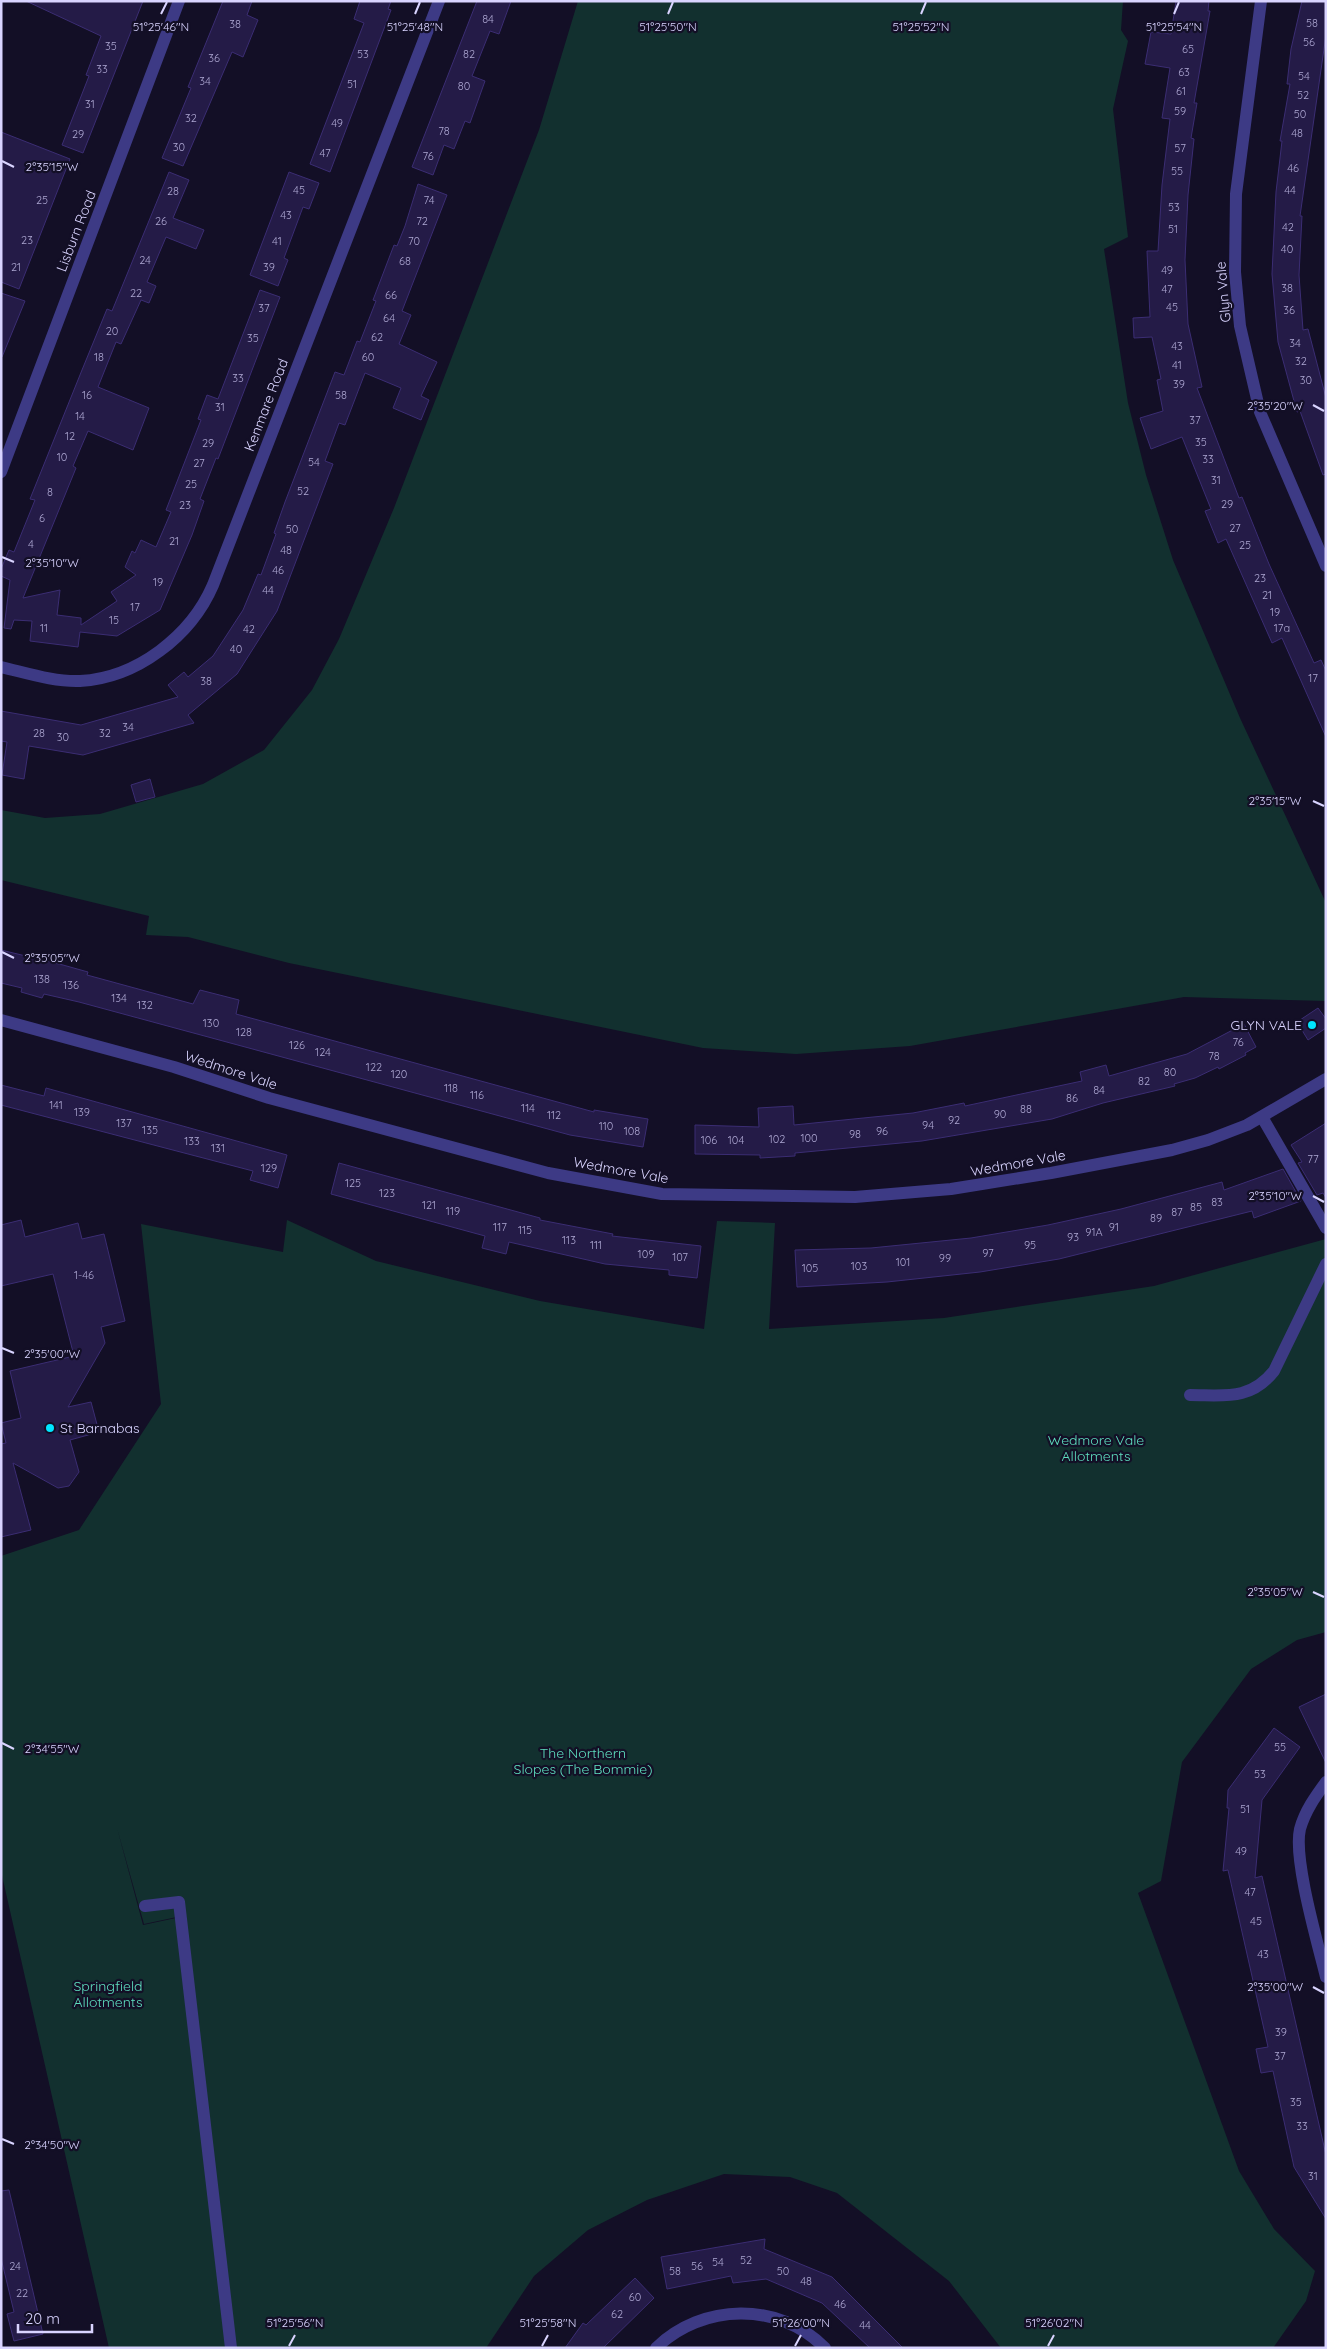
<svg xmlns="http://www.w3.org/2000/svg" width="1327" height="2349" viewBox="0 0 1327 2349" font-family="Quicksand,sans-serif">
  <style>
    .green { fill: #12302f }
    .building { fill: #241b47; stroke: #3b2d73 }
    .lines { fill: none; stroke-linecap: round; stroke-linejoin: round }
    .service { stroke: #3d3a85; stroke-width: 12 }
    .minor { stroke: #3d3a85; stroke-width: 12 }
    .tertiary { stroke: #3d3a85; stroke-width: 12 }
    .ticks { fill: none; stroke: #d9d4ff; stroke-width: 2 }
    .poi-dot { fill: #00e5ff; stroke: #130f26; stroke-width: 2 }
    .labels { text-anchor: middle; stroke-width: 4.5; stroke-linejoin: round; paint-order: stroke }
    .number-label { font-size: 11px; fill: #aca6d1 }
    .street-label { font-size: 14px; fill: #d9d4ff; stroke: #130f26 }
    .poi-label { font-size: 14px; fill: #d9d4ff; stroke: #130f26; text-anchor: end }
    .park-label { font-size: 14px; fill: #5fe0c0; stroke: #130f26 }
    .ticks-label { font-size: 12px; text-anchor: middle; fill: #d9d4ff; stroke: #130f26; stroke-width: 4.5; stroke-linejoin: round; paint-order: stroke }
  </style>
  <rect width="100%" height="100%" fill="#130f26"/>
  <g class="green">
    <path d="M578,1h545l-2,29 7,11 -15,68 15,128 -24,12 24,154 18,72 27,85 67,158 86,185v98l-142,-4 -274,49 -114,8 -93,-6 -414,-85 -101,-26 -42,-2 3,-19 -148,-36v-70l44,8 55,-4 103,-30 61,-34 48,-60 27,-51 55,-131 145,-378z"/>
    <path d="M287,1220l89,41 164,40 164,28 13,-108 58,2 -6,106 175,-11 210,-32 172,-47v393l-29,8 -46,29 -69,93 -21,119 -23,12 101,278 35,58 41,42 -9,30 -33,47h-272l-52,-67 -112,-88 -47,-16 -66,-3 -77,26 -59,30 -54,46 -48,72h-257l-52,-431 -33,7 -27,-96 26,97 33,-7 51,430h-118l-108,-477v-315l78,-26 82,-126 -20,-180 142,28z"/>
  </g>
  <g class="building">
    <path d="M26,1h117l-60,152 -21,-8 27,-69 -3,-1 15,-39z"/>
    <path d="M223,1h29l-5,14 11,5 -15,37 -11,-5 -49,114 -21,-8 29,-70 -3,-1z"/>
    <path d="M360,1h31l-3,8 3,1 -61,162 -20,-8 54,-141 -10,-4z"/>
    <path d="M477,1h34l-12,33 -9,-3 -18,45 13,5 -15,42 -5,-2 -11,28 -10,-4 -11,30 -21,-8z"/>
    <path d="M1176,1h33l-1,10h2l-16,92h3l-6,35 3,1 -6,56 -3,65 3,64 14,63 -5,1 42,110 3,-1 27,67 45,99 7,-3 5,11v66l-44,-99 -10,5 -46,-104 -8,4 -13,-32 6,-2 -29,-72 -31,12 -11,-31 23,-7 -6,-31 4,-1 -9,-42 -18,1 -1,-20 17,-1 -3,-66h11l4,-66 8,-66 -8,-1 8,-50 -25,-4 6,-32 20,2z"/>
    <path d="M1302,1h24v34l-26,181h2l-3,59 4,55 5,-1 18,69v76l-3,1 -23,-64 -3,1 -19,-70 -6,-68 4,-82 6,-51h-2l10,-57h-3l4,-35z"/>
    <path d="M1,132l69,27 -51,130 -18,-7z"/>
    <path d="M169,172l20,8 -16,38 31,12 -8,19 -30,-12 -19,45 9,4 -7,17 -8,-3 -20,44 -5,-2 -18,45 51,21 -16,42 -45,-19 -15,35 3,2 -53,130 37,-8 -3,25 24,3v7l36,-24 -6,-9 25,-17 -11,-8 7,-16 3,2 6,-13 15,7 15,-35 -5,-2 35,-90 -3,-1 9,-24 11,4 42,-109 20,7 -62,162 -2,-1 -16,41 4,2 -12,34 -32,75 -43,26 -37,-4 -2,15 -48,-6 2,-20 -18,-1 -3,9 -7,-1 6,-48 -9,-4v-7l8,-19 5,2 21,-52 -5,-1 52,-129 25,-61 5,2z"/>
    <path d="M289,172l30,11 -10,26 -6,-2 -19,51 4,2 -10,26 -28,-11z"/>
    <path d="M418,184l29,11 -45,116 9,4 -12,29 38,18 -16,34 8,4 -8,20 -28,-12 8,-20 -36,-15 -20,52 -6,-2 -14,38 8,3 -56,147 -40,63 -49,41 6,8 -111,32 -54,-9 -5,33 -22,-4 5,-33 -6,-1v-30l80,14 97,-28 -10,-12 16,-13 4,5 25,-21 30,-46 15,-36 3,1 15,-41 -2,-1 11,-31 50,-130 9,3 13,-34 3,1 16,-41 -3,-1 21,-55 3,1 8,-20z"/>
    <path d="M1,293l24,8 -23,56h-1z"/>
    <path d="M150,779l5,18 -19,5 -5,-17z"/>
    <path d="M1,950l62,15 25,7 -1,3 106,29 7,-14 39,10 -3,14 358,98v-2l54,9 -5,28 -73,-12 -491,-133 -35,-8 -2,4 -21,-6 1,-4 -21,-5z"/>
    <path d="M1318,1008l8,11v9l-18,12 -11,-18z"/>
    <path d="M1244,1024l12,23 -11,6 1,2 -27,14 -1,-2 -23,11 -21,6 1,2 -72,17 -51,16 -130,22 -127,12v3l-35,2v-3l-65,-1v-29l64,2 -1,-19 35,-2 1,19 119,-12 51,-10 1,3 117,-25 -2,-9 26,-7 3,11 78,-22z"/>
    <path d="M1,1085l43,11 2,-8 241,67 -9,33 -28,-8 3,-9 -252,-66z"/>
    <path d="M1326,1123v75l-3,-5 -6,2 -19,-32 4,-1 -11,-17z"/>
    <path d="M339,1163l201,55v2l73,14 -1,2 89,10 -4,32 -28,-3v-5l-64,-6 -96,-22 -3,12 -24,-6 3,-12 -154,-42z"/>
    <path d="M1283,1169l18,32 -47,17 -2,-7 -193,48 -79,13 -93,10 -90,5 -2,-37 76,-2 100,-10 77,-13 73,-16 101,-27 2,8z"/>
    <path d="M21,1220l4,17 53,-14 4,16 22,-5 21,87 -24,6 4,16 -37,64 23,-5 8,30 -29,8 9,32 -10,14 -11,2 -45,-25 18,67 -30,7v-93l5,-1 -5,-20 20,-5 -11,-47 64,-15 -21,-82 -52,12v-61z"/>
    <path d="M1326,1694v69l-27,-56z"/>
    <path d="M1274,1728l26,19 -38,53 -7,78 7,-2 64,279v64l-32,-52 -21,-96 -12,2 -5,-24 12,-2 -40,-177 -5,1 6,-63h-2l1,-18z"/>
    <path d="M9,2190l34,144 -29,7 -7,-27 7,-2 -13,-54v-67z"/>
    <path d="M765,2239l-1,10 68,28 71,71h-33l-48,-45 -56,-24 -33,4 -2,-7 -64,13 -6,-32z"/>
    <path d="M635,2278l19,20 -51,50h-38l18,-25 3,2z"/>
  </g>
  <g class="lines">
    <g class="service">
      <path d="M1262,1117l64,111"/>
      <path d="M1190,1395c34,0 60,6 84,-24l52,-107"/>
      <path d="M145,1906l34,-4 52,446"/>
    </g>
    <g class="minor">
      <path d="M1261,1l-25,193 -1,78 5,54 20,86 66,154"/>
      <path d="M1,472l178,-471"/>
      <path d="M1,667c26,6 53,15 79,14 57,-3 111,-45 133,-96l226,-584"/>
      <path d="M1326,1782c-11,15 -21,29 -26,47 -7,30 18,115 26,148"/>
      <path d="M656,2348c46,-45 123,-47 169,0"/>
    </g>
    <path class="tertiary" d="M1,1020l173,47 95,31 279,75 114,21 193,3 96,-8 100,-16 121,-23 36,-10 39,-15 79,-46"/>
  </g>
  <path class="ticks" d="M161,14l6,-12M415,14l5,-12M668,14l5,-12M921,14l5,-12M1174,14l5,-12M2,161l12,6M1313,405l11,6M2,557l12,5M1313,801l11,5M2,952l12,6M1313,1196l11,6M2,1348l12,5M1313,1592l11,5M2,1743l12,6M1313,1987l11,6M2,2139l12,5M289,2346l6,-11M542,2346l6,-11M795,2346l6,-11M1048,2346l6,-11"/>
  <g class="poi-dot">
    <circle cx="1312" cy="1025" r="5"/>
    <circle cx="50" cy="1428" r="5"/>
  </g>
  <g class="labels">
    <g class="number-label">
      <text x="488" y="23">84</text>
      <text x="1312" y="27">58</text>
      <text x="235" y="28">38</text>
      <text x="1309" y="46">56</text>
      <text x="111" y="50">35</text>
      <text x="1188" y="53">65</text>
      <text x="363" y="58">53</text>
      <text x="469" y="58">82</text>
      <text x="214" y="62">36</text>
      <text x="102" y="73">33</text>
      <text x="1184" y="76">63</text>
      <text x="1304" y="80">54</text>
      <text x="205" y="85">34</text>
      <text x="352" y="88">51</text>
      <text x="464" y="90">80</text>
      <text x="1181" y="95">61</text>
      <text x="1303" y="99">52</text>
      <text x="90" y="108">31</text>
      <text x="1180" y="115">59</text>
      <text x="1300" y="118">50</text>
      <text x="191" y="122">32</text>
      <text x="337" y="127">49</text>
      <text x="444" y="135">78</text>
      <text x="1297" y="137">48</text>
      <text x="78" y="138">29</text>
      <text x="179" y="151">30</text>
      <text x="1180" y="152">57</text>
      <text x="325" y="157">47</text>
      <text x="428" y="160">76</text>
      <text x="1293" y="172">46</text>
      <text x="1177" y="175">55</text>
      <text x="299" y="194">45</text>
      <text x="1290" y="194">44</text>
      <text x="173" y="195">28</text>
      <text x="42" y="204">25</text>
      <text x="429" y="204">74</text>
      <text x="1174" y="211">53</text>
      <text x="286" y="219">43</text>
      <text x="161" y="225">26</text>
      <text x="422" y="225">72</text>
      <text x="1288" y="231">42</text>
      <text x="1173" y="233">51</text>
      <text x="27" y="244">23</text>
      <text x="277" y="245">41</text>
      <text x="414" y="245">70</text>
      <text x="1287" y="253">40</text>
      <text x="145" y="264">24</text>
      <text x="405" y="265">68</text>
      <text x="16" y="271">21</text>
      <text x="269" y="271">39</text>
      <text x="1167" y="274">49</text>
      <text x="1287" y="292">38</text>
      <text x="1167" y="293">47</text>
      <text x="136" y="297">22</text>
      <text x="391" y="299">66</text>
      <text x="1172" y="311">45</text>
      <text x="264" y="312">37</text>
      <text x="1289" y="314">36</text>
      <text x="389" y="322">64</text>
      <text x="112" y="335">20</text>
      <text x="377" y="341">62</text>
      <text x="253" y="342">35</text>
      <text x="1295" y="347">34</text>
      <text x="1177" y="350">43</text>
      <text x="99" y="361">18</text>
      <text x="368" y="361">60</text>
      <text x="1301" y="365">32</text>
      <text x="1177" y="369">41</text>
      <text x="238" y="382">33</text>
      <text x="1306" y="384">30</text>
      <text x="1179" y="388">39</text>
      <text x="87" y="399">16</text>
      <text x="341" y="399">58</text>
      <text x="220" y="411">31</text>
      <text x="80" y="420">14</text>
      <text x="1195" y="424">37</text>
      <text x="70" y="440">12</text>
      <text x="1201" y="446">35</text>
      <text x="208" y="447">29</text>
      <text x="62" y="461">10</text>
      <text x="1208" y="463">33</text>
      <text x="314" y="466">54</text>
      <text x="199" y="467">27</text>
      <text x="1216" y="484">31</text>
      <text x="191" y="488">25</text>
      <text x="303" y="495">52</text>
      <text x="50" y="496">8</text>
      <text x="1227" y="508">29</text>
      <text x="185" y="509">23</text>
      <text x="42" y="522">6</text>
      <text x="1235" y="532">27</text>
      <text x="292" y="533">50</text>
      <text x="174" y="545">21</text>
      <text x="31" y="548">4</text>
      <text x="1245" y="549">25</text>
      <text x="286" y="554">48</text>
      <text x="278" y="574">46</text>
      <text x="1260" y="582">23</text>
      <text x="158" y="586">19</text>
      <text x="268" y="594">44</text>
      <text x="1267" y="599">21</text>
      <text x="135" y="611">17</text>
      <text x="1275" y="616">19</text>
      <text x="114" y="624">15</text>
      <text x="44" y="632">11</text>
      <text x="1282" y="632">17a</text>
      <text x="249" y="633">42</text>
      <text x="236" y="653">40</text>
      <text x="1313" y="682">17</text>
      <text x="206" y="685">38</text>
      <text x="128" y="731">34</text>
      <text x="39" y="737">28</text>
      <text x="105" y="737">32</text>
      <text x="63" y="741">30</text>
      <text x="42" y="983">138</text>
      <text x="71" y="989">136</text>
      <text x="119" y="1002">134</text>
      <text x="145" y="1009">132</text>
      <text x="211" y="1027">130</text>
      <text x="244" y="1036">128</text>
      <text x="1238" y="1046">76</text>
      <text x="297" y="1049">126</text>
      <text x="323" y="1056">124</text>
      <text x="1214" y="1060">78</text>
      <text x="374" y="1071">122</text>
      <text x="1170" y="1076">80</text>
      <text x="399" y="1078">120</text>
      <text x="1144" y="1085">82</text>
      <text x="451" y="1092">118</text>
      <text x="1099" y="1094">84</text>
      <text x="477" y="1099">116</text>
      <text x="1072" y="1102">86</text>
      <text x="56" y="1109">141</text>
      <text x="528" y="1112">114</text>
      <text x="1026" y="1113">88</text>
      <text x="82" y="1116">139</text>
      <text x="1000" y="1118">90</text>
      <text x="554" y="1119">112</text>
      <text x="954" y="1124">92</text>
      <text x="124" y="1127">137</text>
      <text x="928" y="1129">94</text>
      <text x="606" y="1130">110</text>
      <text x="150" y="1134">135</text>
      <text x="632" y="1135">108</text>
      <text x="882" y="1135">96</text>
      <text x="855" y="1138">98</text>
      <text x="809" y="1142">100</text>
      <text x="777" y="1143">102</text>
      <text x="709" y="1144">106</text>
      <text x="736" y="1144">104</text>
      <text x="192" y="1145">133</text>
      <text x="218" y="1152">131</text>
      <text x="1313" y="1163">77</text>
      <text x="269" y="1172">129</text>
      <text x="353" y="1187">125</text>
      <text x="387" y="1197">123</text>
      <text x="1217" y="1206">83</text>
      <text x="429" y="1209">121</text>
      <text x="1196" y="1211">85</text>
      <text x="453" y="1215">119</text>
      <text x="1177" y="1216">87</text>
      <text x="1156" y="1222">89</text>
      <text x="500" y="1231">117</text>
      <text x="1114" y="1231">91</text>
      <text x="525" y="1234">115</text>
      <text x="1094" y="1236">91A</text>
      <text x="1073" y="1241">93</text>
      <text x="569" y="1244">113</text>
      <text x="596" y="1249">111</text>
      <text x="1030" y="1249">95</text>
      <text x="988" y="1257">97</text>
      <text x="646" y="1258">109</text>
      <text x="680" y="1261">107</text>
      <text x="945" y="1262">99</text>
      <text x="903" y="1266">101</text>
      <text x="859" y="1270">103</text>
      <text x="810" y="1272">105</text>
      <text x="84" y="1279">1-46</text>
      <text x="1280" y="1751">55</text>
      <text x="1260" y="1778">53</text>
      <text x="1245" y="1813">51</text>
      <text x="1241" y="1855">49</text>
      <text x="1250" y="1896">47</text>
      <text x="1256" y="1925">45</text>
      <text x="1263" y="1958">43</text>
      <text x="1281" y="2036">39</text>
      <text x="1280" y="2060">37</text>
      <text x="1296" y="2106">35</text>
      <text x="1302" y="2130">33</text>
      <text x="1313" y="2180">31</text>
      <text x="746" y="2264">52</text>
      <text x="718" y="2266">54</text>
      <text x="15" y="2270">24</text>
      <text x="697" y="2270">56</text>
      <text x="675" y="2275">58</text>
      <text x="783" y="2275">50</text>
      <text x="806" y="2285">48</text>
      <text x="22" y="2297">22</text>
      <text x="635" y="2301">60</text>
      <text x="840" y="2308">46</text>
      <text x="617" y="2318">62</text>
      <text x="865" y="2329">44</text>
    </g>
    <g class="street-label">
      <text transform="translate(76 231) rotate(-69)" y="5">Lisburn Road</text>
      <text transform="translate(1223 292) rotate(-95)" y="5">Glyn Vale</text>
      <text transform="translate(266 405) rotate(-69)" y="5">Kenmare Road</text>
      <text transform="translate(231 1070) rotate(18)" y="5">Wedmore Vale</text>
      <text transform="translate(1018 1163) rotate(-10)" y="5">Wedmore Vale</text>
      <text transform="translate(621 1170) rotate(10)" y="5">Wedmore Vale</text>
    </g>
    <g class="poi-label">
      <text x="1302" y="1030">GLYN VALE</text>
      <text x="60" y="1433" text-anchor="start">St Barnabas</text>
    </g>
    <g class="park-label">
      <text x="1096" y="1445">Wedmore Vale<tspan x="1096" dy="16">Allotments</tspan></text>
      <text x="583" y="1758">The Northern<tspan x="583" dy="16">Slopes (The Bommie)</tspan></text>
      <text x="108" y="1991">Springfield<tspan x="108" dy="16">Allotments</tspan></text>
    </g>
  </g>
  <g class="ticks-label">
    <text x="415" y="31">51°25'48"N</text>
    <text x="161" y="31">51°25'46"N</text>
    <text x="668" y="31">51°25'50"N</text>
    <text x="921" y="31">51°25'52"N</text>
    <text x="1174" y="31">51°25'54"N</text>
    <text x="52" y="171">2°35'15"W</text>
    <text x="1275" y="410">2°35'20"W</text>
    <text x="52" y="567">2°35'10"W</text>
    <text x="1275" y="805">2°35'15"W</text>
    <text x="52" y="962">2°35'05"W</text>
    <text x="1275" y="1200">2°35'10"W</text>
    <text x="52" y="1358">2°35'00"W</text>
    <text x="1275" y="1596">2°35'05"W</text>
    <text x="52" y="1753">2°34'55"W</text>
    <text x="1275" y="1991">2°35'00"W</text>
    <text x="52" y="2149">2°34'50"W</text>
    <text x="295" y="2327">51°25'56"N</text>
    <text x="548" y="2327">51°25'58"N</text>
    <text x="801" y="2327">51°26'00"N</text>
    <text x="1054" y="2327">51°26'02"N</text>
  </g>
  <rect width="1327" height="2349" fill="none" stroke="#d9d4ff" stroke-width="5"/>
  <path d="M18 2324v8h74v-8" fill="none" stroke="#d9d4ff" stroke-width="2.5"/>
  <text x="25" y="2324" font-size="15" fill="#d9d4ff" stroke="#130f26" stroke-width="4" paint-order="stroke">20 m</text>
</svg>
